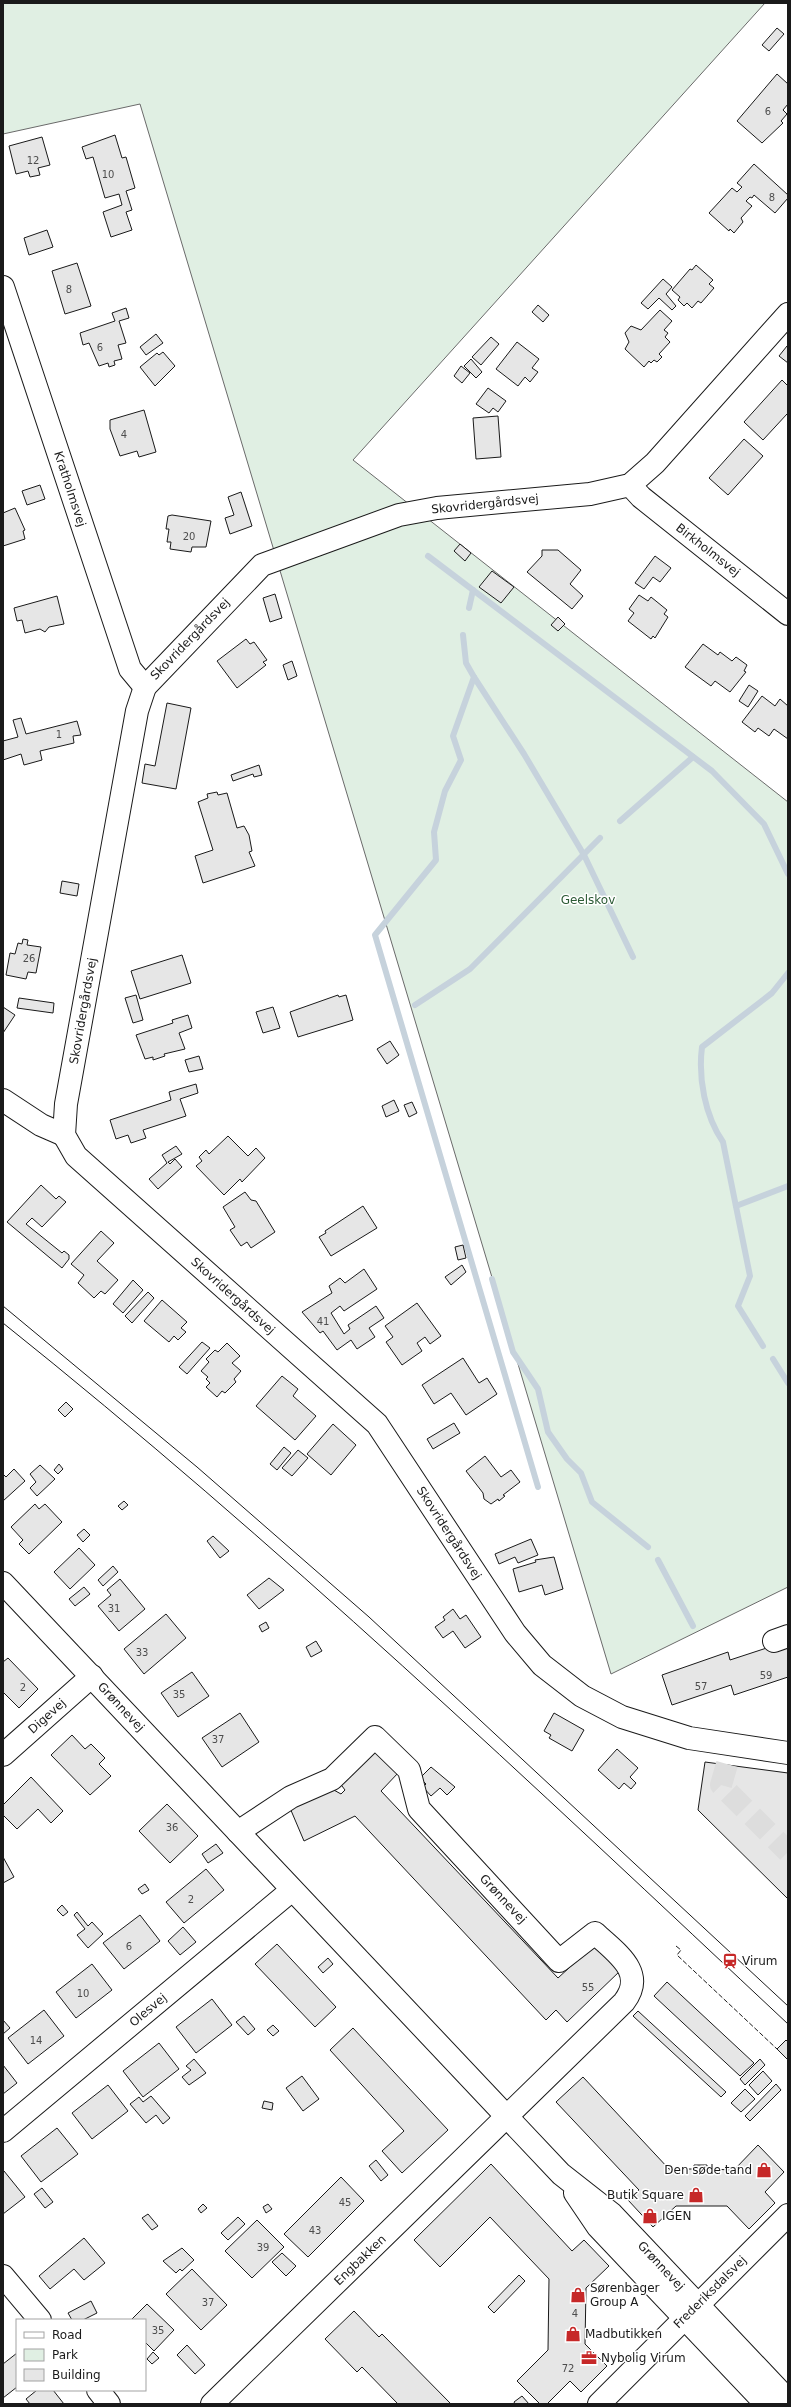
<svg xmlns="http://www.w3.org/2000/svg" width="791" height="2407" viewBox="0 0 791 2407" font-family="'DejaVu Sans',sans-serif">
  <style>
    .green { fill: #e0efe3; stroke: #6a6a6a }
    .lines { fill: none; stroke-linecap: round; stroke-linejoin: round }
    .stream { stroke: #c6d2dc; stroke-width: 6 }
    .building { fill: #e6e6e6; stroke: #1a1a1a }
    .minor-tunnel { stroke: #ddd; stroke-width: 22; stroke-dasharray: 22 11; stroke-linecap: butt }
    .minor-casing { stroke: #1a1a1a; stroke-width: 24 }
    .minor { stroke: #fff; stroke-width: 22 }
    .tram { stroke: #1a1a1a; stroke-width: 1 }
    .fence { stroke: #1a1a1a; stroke-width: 1; stroke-dasharray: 5 2; stroke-linecap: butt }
    .labels { text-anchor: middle; stroke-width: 3; stroke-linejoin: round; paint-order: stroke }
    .number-label { font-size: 10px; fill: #4d4d4d }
    .street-label { font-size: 12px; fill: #1a1a1a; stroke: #fff }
    .park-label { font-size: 12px; fill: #2b5a34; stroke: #fff }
    .poi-label { font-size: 12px; fill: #1a1a1a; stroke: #fff; text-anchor: start }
  </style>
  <rect width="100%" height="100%" fill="#fff"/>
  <path class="green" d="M3,3h762l-412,457 435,342v785l-177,87 -471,-1570 -137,30z"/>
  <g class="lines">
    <g class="stream">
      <path d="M428,556l284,215 52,53 24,50"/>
      <path d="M469,608l4,-18"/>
      <path d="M463,635l3,28 8,14 -21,59 8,24 -16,31 -11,41 2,28 -61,75 163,552"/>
      <path d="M474,677l50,77 60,101 49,102"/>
      <path d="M620,821l73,-64"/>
      <path d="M415,1005l55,-36 130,-131"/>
      <path d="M736,1206l52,-20"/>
      <path d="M492,1279l21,73 25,37 10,43 19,27 14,14 11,29 56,45"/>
      <path d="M763,1346l-25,-40 12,-30 -27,-134c-18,-26 -25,-64 -21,-95l70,-54 16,-20"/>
      <path d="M773,1359l15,24"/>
      <path d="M658,1560l35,66"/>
    </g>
  </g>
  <g class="building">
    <path d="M777,28l7,6 -15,17 -7,-6z"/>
    <path d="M777,74l11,10v20l-5,6 4,4 -6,7 2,2 -21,20 -25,-22z"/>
    <path d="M115,135l7,23 4,-1 9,31 -9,3 6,19 -6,2 6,18 -21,7 -8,-25 19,-7 -3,-11 -14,4 -12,-41 -7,2 -4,-12z"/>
    <path d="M42,137l8,28 -12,3 2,7 -10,2 -2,-6 -12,3 -7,-28z"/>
    <path d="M754,164l34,31v3l-13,15 -21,-18 -2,3 -2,-1 -4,4 6,5 -11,12 2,4 -9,11 -4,-4 -1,2 -20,-18 23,-25 5,4 5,-5 -5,-4z"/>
    <path d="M47,230l6,17 -24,8 -5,-17z"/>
    <path d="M77,263l14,43 -26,8 -13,-43z"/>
    <path d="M696,265l17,15 -4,4 5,4 -13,15 -3,-2 -6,7 -5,-5 -3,3 -6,-6 2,-3 -8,-7 18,-21 2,1z"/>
    <path d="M663,279l9,8 -6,7 10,12 -4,4 -13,-12 -11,11 -7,-6z"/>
    <path d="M538,305l11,10 -6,7 -11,-10z"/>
    <path d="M126,308l3,10 -10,3 7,22 -8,2 4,14 -8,2 1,4 -6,2 -1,-4 -9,3 -10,-23 -6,2 -3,-12 35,-12 -3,-8z"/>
    <path d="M660,310l12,11 -8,9 4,3 -3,4 5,5 -11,12 3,3 -5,5 -3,-2 -3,3 -2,-2 -5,6 -19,-18 4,-7 -4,-9 6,-7 10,4z"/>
    <path d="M156,334l7,9 -17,12 -6,-8z"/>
    <path d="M491,337l8,7 -18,21 -9,-8z"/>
    <path d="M517,342l22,17 -7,9 6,4 -8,10 -5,-5 -7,9 -22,-17z"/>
    <path d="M787,346l1,1v16l-9,-7z"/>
    <path d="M163,352l12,14 -20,20 -15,-19 17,-14 2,2z"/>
    <path d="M471,359l11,13 -6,6 -12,-12z"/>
    <path d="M461,366l9,7 -8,10 -8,-7z"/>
    <path d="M782,380l6,6v29l-1,-1 -24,26 -19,-18z"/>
    <path d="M488,388l18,13 -8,11 -5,-4 -4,5 -13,-9z"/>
    <path d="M144,410l12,42 -17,5 -2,-6 -17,5 -10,-27v-9z"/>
    <path d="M498,416l3,41 -25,2 -3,-41z"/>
    <path d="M744,439l19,17 -35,39 -19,-17z"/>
    <path d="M40,485l5,14 -18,6 -5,-14z"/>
    <path d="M241,492l11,34 -22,8 -5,-16 9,-3 -6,-18z"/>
    <path d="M15,508l10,22 -2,1 2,8 -22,7v-33z"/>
    <path d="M172,515l39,6 -5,26h-14l-1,5 -21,-3 1,-7h-4l2,-13h-3l2,-13z"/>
    <path d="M460,544l11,9 -6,8 -11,-10z"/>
    <path d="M542,550h16l23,20 -11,14 13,12 -11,13 -45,-37 15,-16z"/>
    <path d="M655,556l16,12 -11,14 -7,-5 -9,12 -9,-6z"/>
    <path d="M492,571l22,16 -13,16 -22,-16z"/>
    <path d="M275,594l7,24 -12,4 -7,-24z"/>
    <path d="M639,595l9,6 3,-4 16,13 -3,4 4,3 -13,21 -2,-2 -2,3 -23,-18 6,-8 -5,-4z"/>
    <path d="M57,596l7,28 -15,3 -4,5 -5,-3 -15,4 -3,-13 -5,1 -3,-13z"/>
    <path d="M558,617l7,7 -7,7 -7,-6z"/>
    <path d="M246,639l4,5 4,-2 13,18 -4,2 3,3 -29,23 -20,-27z"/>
    <path d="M703,644l15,11 2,-3 12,9 4,-4 11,8 -3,6 2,1 -16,20 -15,-11 -4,5 -26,-19z"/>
    <path d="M292,661l5,15 -9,4 -5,-15z"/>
    <path d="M749,685l9,6 -10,16 -9,-6z"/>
    <path d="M762,696l13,10 5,-7 8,7v33l-14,-10 -5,7 -11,-8 -3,4 -13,-10z"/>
    <path d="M167,703l24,5 -15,81 -34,-6 3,-19 10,2z"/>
    <path d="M21,718l5,16 51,-13 4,14 -8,1 1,7 -34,8 2,9 -18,5 -3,-11 -18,6v-19l15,-4 -5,-17z"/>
    <path d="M259,765l3,10 -8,2 -1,-3 -20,7 -2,-6z"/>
    <path d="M217,792l1,3 9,-2 10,35 7,-2 5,9 3,16 -3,1 6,14 -52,17 -8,-27 18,-6 -15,-48 10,-4 -1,-4z"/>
    <path d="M62,881l17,3 -2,12 -17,-3z"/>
    <path d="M23,939l5,1 -1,5 14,2 -5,26 -8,-1 -2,7 -20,-4 4,-22 5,1 3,-11 4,1z"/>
    <path d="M182,955l9,28 -51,16 -9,-28z"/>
    <path d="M136,995l7,25 -10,3 -8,-25z"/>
    <path d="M338,995l1,2 7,-2 7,25 -55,17 -8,-25z"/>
    <path d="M19,998l35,5 -1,10 -36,-5z"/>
    <path d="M3,1007l12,8 -12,18z"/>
    <path d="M273,1007l7,21 -17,5 -7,-21z"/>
    <path d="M188,1015l4,13 -13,5 6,16 -21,5 1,2 -12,4v-3l-8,2 -9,-24 37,-12 -1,-3z"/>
    <path d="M390,1041l9,14 -12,9 -10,-15z"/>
    <path d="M199,1056l4,13 -14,3 -4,-12z"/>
    <path d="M196,1084l2,9 -18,6 6,17 -43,14 3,8 -15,5 -3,-8 -12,4 -6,-19 61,-20 -2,-8z"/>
    <path d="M394,1100l5,11 -13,6 -4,-11z"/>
    <path d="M412,1102l5,11 -8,4 -5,-12z"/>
    <path d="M228,1136l20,20 8,-8 9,10 -23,24 -2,-3 -16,16 -28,-29 6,-5 -3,-4 7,-7 3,4z"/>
    <path d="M176,1146l6,8 -14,8 2,2 5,-5 7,8 -24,22 -9,-10 18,-16 -5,-8z"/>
    <path d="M41,1185l15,14 3,-3 7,6 -24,25 -10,-9 -6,6 36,29 2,-2 5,4v4l-7,9 -55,-46z"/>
    <path d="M245,1192l6,8 5,1 19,31 -24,16 -4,-6 -6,4 -11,-16 5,-3 -12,-20z"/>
    <path d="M363,1206l14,22 -46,28 -12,-19 7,-4 -1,-2z"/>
    <path d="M101,1231l13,12 -17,18 21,19 -13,14 -4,-3 -7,7 -16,-15 6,-8 -13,-11z"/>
    <path d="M463,1245l3,13 -8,2 -3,-13z"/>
    <path d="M462,1265l4,7 -15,13 -6,-8z"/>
    <path d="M364,1269l13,20 -33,22 -4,-5 -9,7 13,21 6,-5 -2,-4 28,-19 8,12 -15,10 6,9 -18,12 -6,-9 -14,10 -14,-19 -3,2 -18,-21 30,-19 -3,-7 11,-8 5,5z"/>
    <path d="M133,1280l10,10 -20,23 -10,-9z"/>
    <path d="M148,1292l6,6 -22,25 -7,-7z"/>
    <path d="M162,1300l25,22 -6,6 5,4 -8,8 -4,-4 -5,6 -25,-21z"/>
    <path d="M417,1303l24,33 -11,8 -5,-7 -8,6 5,8 -20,14 -16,-23 7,-5 -8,-11z"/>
    <path d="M202,1342l8,6 -23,26 -8,-7z"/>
    <path d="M227,1343l13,13 -8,7 9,8 -7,8 2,3 -11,11 -3,-2 -5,6 -11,-10 4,-4 -4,-4 2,-2 -7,-6 8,-9 -3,-3 9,-9 3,2z"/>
    <path d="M463,1358l16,25 8,-5 10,16 -31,21 -15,-22 -17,11 -12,-19z"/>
    <path d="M282,1376l16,13 -5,7 23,20 -21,24 -39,-34z"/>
    <path d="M66,1402l7,7 -8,8 -7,-7z"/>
    <path d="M454,1423l6,10 -27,16 -6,-10z"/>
    <path d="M333,1424l23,21 -25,30 -24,-21z"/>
    <path d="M284,1447l7,6 -14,17 -7,-6z"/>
    <path d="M298,1450l10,8 -16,18 -10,-8z"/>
    <path d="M485,1456l16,21 10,-7 9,12 -17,13 2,1 -6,5 -1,-2 -7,5 -7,-5 -1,-6 -17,-22z"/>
    <path d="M59,1464l4,5 -5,5 -4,-4z"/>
    <path d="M40,1465l15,14 -18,17 -7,-8 6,-6 -6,-8z"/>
    <path d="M14,1469l11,12 -22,20v-27l3,3z"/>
    <path d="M124,1501l4,4 -6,5 -4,-4z"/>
    <path d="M35,1504l4,5 6,-5 17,18 -33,32 -10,-10 4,-4 -12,-13z"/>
    <path d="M84,1529l6,6 -7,7 -6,-7z"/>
    <path d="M213,1536l16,15 -9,7 -13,-17z"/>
    <path d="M531,1539l7,16 -20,8 -3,-6 -16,7 -4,-10z"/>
    <path d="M79,1548l16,17 -25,24 -16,-17z"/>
    <path d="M554,1557l9,32 -18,6 -3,-10 -23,7 -6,-23 23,-7 -1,-2z"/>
    <path d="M113,1566l5,6 -15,14 -5,-6z"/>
    <path d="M269,1578l15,12 -25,19 -12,-14z"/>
    <path d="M120,1579l25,30 -26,22 -21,-25 13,-11 -4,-5z"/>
    <path d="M84,1587l6,7 -15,12 -6,-7z"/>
    <path d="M453,1609l7,10 6,-4 15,22 -16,11 -12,-17 -10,7 -8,-11 10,-7 -2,-3z"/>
    <path d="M166,1614l20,24 -42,36 -20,-25z"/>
    <path d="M266,1622l3,6 -7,4 -3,-6z"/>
    <path d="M316,1641l6,10 -11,6 -5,-10z"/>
    <path d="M788,1641v36l-54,18 -3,-10 -59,20 -10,-30 66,-23 2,8z"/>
    <path d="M8,1658l30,31 -19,19 -16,-16v-30z"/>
    <path d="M192,1672l17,24 -31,21 -17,-24z"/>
    <path d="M240,1713l19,29 -37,25 -20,-29z"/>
    <path d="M554,1713l30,17 -12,21 -23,-13 2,-3 -7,-4z"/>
    <path d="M72,1735l13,14 6,-5 14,14 -6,6 12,12 -21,19 -39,-40z"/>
    <path d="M373,1747l26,25 -18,19 177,187 37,-34 26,26 -54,52 -11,-12 -10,10 -191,-204 -51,25 -14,-33 42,-19 9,5 4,-4 -6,-8z"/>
    <path d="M617,1749l21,19 -8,9 6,6 -5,6 -7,-6 -5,6 -21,-19z"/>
    <path d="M705,1762l83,11v126l-90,-89z"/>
    <path d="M431,1767l24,20 -8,8 -7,-7 -9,8 -8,-9 3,-3 -6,-6z"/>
    <path d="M31,1777l32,34 -12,12 -13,-14 -21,20 -14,-14v-10z"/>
    <path d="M167,1804l31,32 -28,27 -31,-32z"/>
    <path d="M216,1844l7,9 -15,10 -6,-9z"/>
    <path d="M3,1857l11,20 -11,6z"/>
    <path d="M206,1869l18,21 -40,33 -18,-21z"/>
    <path d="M145,1884l4,6 -7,4 -4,-5z"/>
    <path d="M62,1905l6,7 -5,4 -6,-6z"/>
    <path d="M77,1912l11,14 4,-4 11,12 -15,14 -11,-13 8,-6 -11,-14z"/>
    <path d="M140,1915l20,26 -36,28 -21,-26z"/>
    <path d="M183,1927l13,15 -16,13 -12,-14z"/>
    <path d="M277,1944l59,63 -21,20 -60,-63z"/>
    <path d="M328,1958l5,6 -10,9 -5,-6z"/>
    <path d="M92,1964l20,26 -36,28 -20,-26z"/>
    <path d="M667,1982l87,81 -14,13 -86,-80z"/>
    <path d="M212,1999l20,26 -36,28 -20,-26z"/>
    <path d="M44,2010l20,26 -36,28 -20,-26z"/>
    <path d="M638,2011l88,81 -5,5 -88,-81z"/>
    <path d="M244,2016l11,13 -7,6 -12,-13z"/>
    <path d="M3,2020l7,8 -7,6z"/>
    <path d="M273,2025l6,6 -6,5 -6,-6z"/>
    <path d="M353,2028l95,102 -46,43 -20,-22 22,-20 -74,-81z"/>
    <path d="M786,2040l2,2v18l-11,-11z"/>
    <path d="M159,2043l20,26 -36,28 -20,-26z"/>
    <path d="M194,2059l12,14 -17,12 -7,-8 9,-7 -5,-4z"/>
    <path d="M760,2059l5,6 -20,20 -5,-6z"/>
    <path d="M3,2065l14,18 -14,11z"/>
    <path d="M763,2071l9,10 -14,14 -9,-10z"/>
    <path d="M302,2076l17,23 -16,12 -17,-23z"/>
    <path d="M583,2077l86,92h25v-4h13v4l27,1 24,-25 26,27 -19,20 10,11 -26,26 -22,-23h-51l-23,21 -25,-27 11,-10 -83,-88z"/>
    <path d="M776,2084l5,6 -31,31 -5,-5z"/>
    <path d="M108,2085l20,26 -36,28 -20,-26z"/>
    <path d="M745,2089l10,10 -14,13 -10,-9z"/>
    <path d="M151,2096l19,22 -7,6 -7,-9 -10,8 -16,-19 9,-7 4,5z"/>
    <path d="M264,2101l9,2 -1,7 -10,-2z"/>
    <path d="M57,2128l21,26 -37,28 -20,-26z"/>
    <path d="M376,2160l12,15 -7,6 -12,-15z"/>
    <path d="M491,2164l81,87 12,-11 25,26 -23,22 -1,56 22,22 -26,26 -11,-11 -23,23h-7l-23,-23 31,-31 1,-71 -59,-62 -50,50 -26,-27z"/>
    <path d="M4,2171l21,26 -22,17v-42z"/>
    <path d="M341,2177l23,24 -56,56 -24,-23z"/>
    <path d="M42,2188l11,14 -8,6 -11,-14z"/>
    <path d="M203,2204l4,4 -6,5 -3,-4z"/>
    <path d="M268,2204l4,5 -6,4 -3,-6z"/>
    <path d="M148,2214l10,12 -6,4 -10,-12z"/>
    <path d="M238,2217l7,7 -17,16 -7,-7z"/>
    <path d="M257,2220l27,27 -32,31 -27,-27z"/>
    <path d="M84,2238l21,25 -21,17 -10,-11 -24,20 -11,-13z"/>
    <path d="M182,2248l12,12 -12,11 -2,-2 -4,4 -13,-12z"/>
    <path d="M282,2253l14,13 -10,10 -14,-14z"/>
    <path d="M192,2269l35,36 -26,25 -35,-36z"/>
    <path d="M519,2275l6,6 -31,32 -6,-6z"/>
    <path d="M91,2301l6,12 -14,7h-11l-4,-7z"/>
    <path d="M147,2304l27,26 -20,21 -9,-9v-22h-14z"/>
    <path d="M354,2311l25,26 3,-3 69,70h-53l-36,-37 -5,5 -32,-33z"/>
    <path d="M187,2345l18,20 -10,9 -18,-19z"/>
    <path d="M153,2352l6,6 -7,6 -5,-5z"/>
    <path d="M17,2353v34l-14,11v-34z"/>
    <path d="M37,2390h16l11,14h-34l-4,-5z"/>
    <path d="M522,2396l7,8h-14l-1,-2z"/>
  </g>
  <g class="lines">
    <path class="minor-tunnel" d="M727,1764l-6,21 67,67"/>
    <defs>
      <g id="minor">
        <path d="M3,287l127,382 15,18"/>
        <path d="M788,314l-133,149 -25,22 -40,9 -153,14 -38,7 -137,50 -117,122 -8,24 -71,393 -2,31 12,21 301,268 138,209 27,32 40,31 40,21 67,21 99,15"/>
        <path d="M630,485l11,12 147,117"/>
        <path d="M3,1100l38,25 23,10"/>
        <path d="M3,1583l558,591 51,40 176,186"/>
        <path d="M774,1641l14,-5"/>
        <path d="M3,1755l89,-79"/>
        <path d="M3,2131l289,-241"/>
        <path d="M575,2193l23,34 168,177"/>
        <path d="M3,2276l37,44"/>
        <path d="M98,2390l11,14"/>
        <path d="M212,2404l412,-402c23,-30 -8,-49 -29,-69l-36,28 -140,-152 -10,-39 -34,-33 -43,42 -41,18 -53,35"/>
        <path d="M599,2404l189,-189"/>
      </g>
    </defs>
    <use href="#minor" class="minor-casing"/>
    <use href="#minor" class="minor"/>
    <g class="tram">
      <path d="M3,1306l194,161 172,150 419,389"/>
      <path d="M3,1323c274,219 529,461 785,701"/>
    </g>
    <path class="fence" d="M676,1946l5,4 -4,5 100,94"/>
  </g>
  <defs>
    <symbol id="station-bare" viewBox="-9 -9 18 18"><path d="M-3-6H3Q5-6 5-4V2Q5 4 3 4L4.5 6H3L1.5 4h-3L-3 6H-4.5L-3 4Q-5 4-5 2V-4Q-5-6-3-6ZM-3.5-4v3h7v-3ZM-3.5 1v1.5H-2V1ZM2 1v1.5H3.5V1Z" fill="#c62828" stroke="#fff" stroke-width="2.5" paint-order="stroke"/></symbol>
    <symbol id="shop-bare" viewBox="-9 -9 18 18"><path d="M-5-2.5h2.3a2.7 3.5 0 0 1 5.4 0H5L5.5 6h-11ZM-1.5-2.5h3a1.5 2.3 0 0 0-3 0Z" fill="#c62828" stroke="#fff" stroke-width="2.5" paint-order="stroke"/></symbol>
    <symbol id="office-bare" viewBox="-9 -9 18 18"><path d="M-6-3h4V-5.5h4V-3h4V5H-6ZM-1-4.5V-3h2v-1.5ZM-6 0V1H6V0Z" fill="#c62828" stroke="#fff" stroke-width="2.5" paint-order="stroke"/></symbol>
  </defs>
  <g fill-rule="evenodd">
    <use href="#station-bare" x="719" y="1950" width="22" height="22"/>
    <use href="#shop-bare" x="753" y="2159" width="22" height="22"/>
    <use href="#shop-bare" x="685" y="2184" width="22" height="22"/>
    <use href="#shop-bare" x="639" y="2205" width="22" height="22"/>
    <use href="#shop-bare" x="567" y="2284" width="22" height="22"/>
    <use href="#shop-bare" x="562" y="2323" width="22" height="22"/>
    <use href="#office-bare" x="578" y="2347" width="22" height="22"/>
  </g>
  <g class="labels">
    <g class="number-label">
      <text x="768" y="115">6</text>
      <text x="33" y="164">12</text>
      <text x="108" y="178">10</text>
      <text x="772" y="201">8</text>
      <text x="69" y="293">8</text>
      <text x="100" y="351">6</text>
      <text x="124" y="438">4</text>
      <text x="189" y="540">20</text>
      <text x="59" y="738">1</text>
      <text x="29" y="962">26</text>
      <text x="323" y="1325">41</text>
      <text x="114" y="1612">31</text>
      <text x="142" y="1656">33</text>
      <text x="766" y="1679">59</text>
      <text x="701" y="1690">57</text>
      <text x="23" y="1691">2</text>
      <text x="179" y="1698">35</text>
      <text x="218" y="1743">37</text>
      <text x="172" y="1831">36</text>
      <text x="191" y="1903">2</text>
      <text x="129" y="1950">6</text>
      <text x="588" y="1991">55</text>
      <text x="83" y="1997">10</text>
      <text x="36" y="2044">14</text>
      <text x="345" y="2206">45</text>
      <text x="315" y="2234">43</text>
      <text x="263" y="2251">39</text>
      <text x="208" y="2306">37</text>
      <text x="575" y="2317">4</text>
      <text x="158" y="2334">35</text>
      <text x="568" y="2372">72</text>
    </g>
    <g class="street-label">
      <text transform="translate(70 489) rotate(72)" y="4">Kratholmsvej</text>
      <text transform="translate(485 504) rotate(-6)" y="4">Skovridergårdsvej</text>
      <text transform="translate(708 550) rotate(38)" y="4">Birkholmsvej</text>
      <text transform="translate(190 639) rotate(-46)" y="4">Skovridergårdsvej</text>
      <text transform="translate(83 1011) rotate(-80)" y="4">Skovridergårdsvej</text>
      <text transform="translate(233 1296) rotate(42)" y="4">Skovridergårdsvej</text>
      <text transform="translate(449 1533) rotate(57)" y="4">Skovridergårdsvej</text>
      <text transform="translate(121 1707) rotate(47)" y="4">Grønnevej</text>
      <text transform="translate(47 1716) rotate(-42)" y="4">Digevej</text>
      <text transform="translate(503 1899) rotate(47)" y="4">Grønnevej</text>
      <text transform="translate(148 2010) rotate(-40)" y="4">Olesvej</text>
      <text transform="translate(360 2260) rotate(-44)" y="4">Engbakken</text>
      <text transform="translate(661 2266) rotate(47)" y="4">Grønnevej</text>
      <text transform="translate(710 2292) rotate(-45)" y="4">Frederiksdalsvej</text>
    </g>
    <g class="park-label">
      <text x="588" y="904">Geelskov</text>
    </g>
    <g class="poi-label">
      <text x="742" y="1965">Virum</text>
      <text x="752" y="2174" text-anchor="end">Den søde tand</text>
      <text x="684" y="2199" text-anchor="end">Butik Square</text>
      <text x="662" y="2220">IGEN</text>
      <text x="590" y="2292">Sørenbager<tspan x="590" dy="14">Group A</tspan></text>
      <text x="585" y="2338">Madbutikken</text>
      <text x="601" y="2362">Nybolig Virum</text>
    </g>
  </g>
  <rect width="791" height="2407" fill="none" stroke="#1a1a1a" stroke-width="8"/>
  <rect x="16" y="2319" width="130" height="72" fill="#ffffff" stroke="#a3a3a3"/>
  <rect x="24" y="2332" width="20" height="6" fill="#ffffff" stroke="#a3a3a3"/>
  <text x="52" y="2339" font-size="12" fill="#1a1a1a">Road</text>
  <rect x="24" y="2349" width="20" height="12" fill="#e0efe3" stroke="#a3a3a3"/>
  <text x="52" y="2359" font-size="12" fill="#1a1a1a">Park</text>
  <rect x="24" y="2369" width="20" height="12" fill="#e6e6e6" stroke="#a3a3a3"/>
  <text x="52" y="2379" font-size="12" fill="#1a1a1a">Building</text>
</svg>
